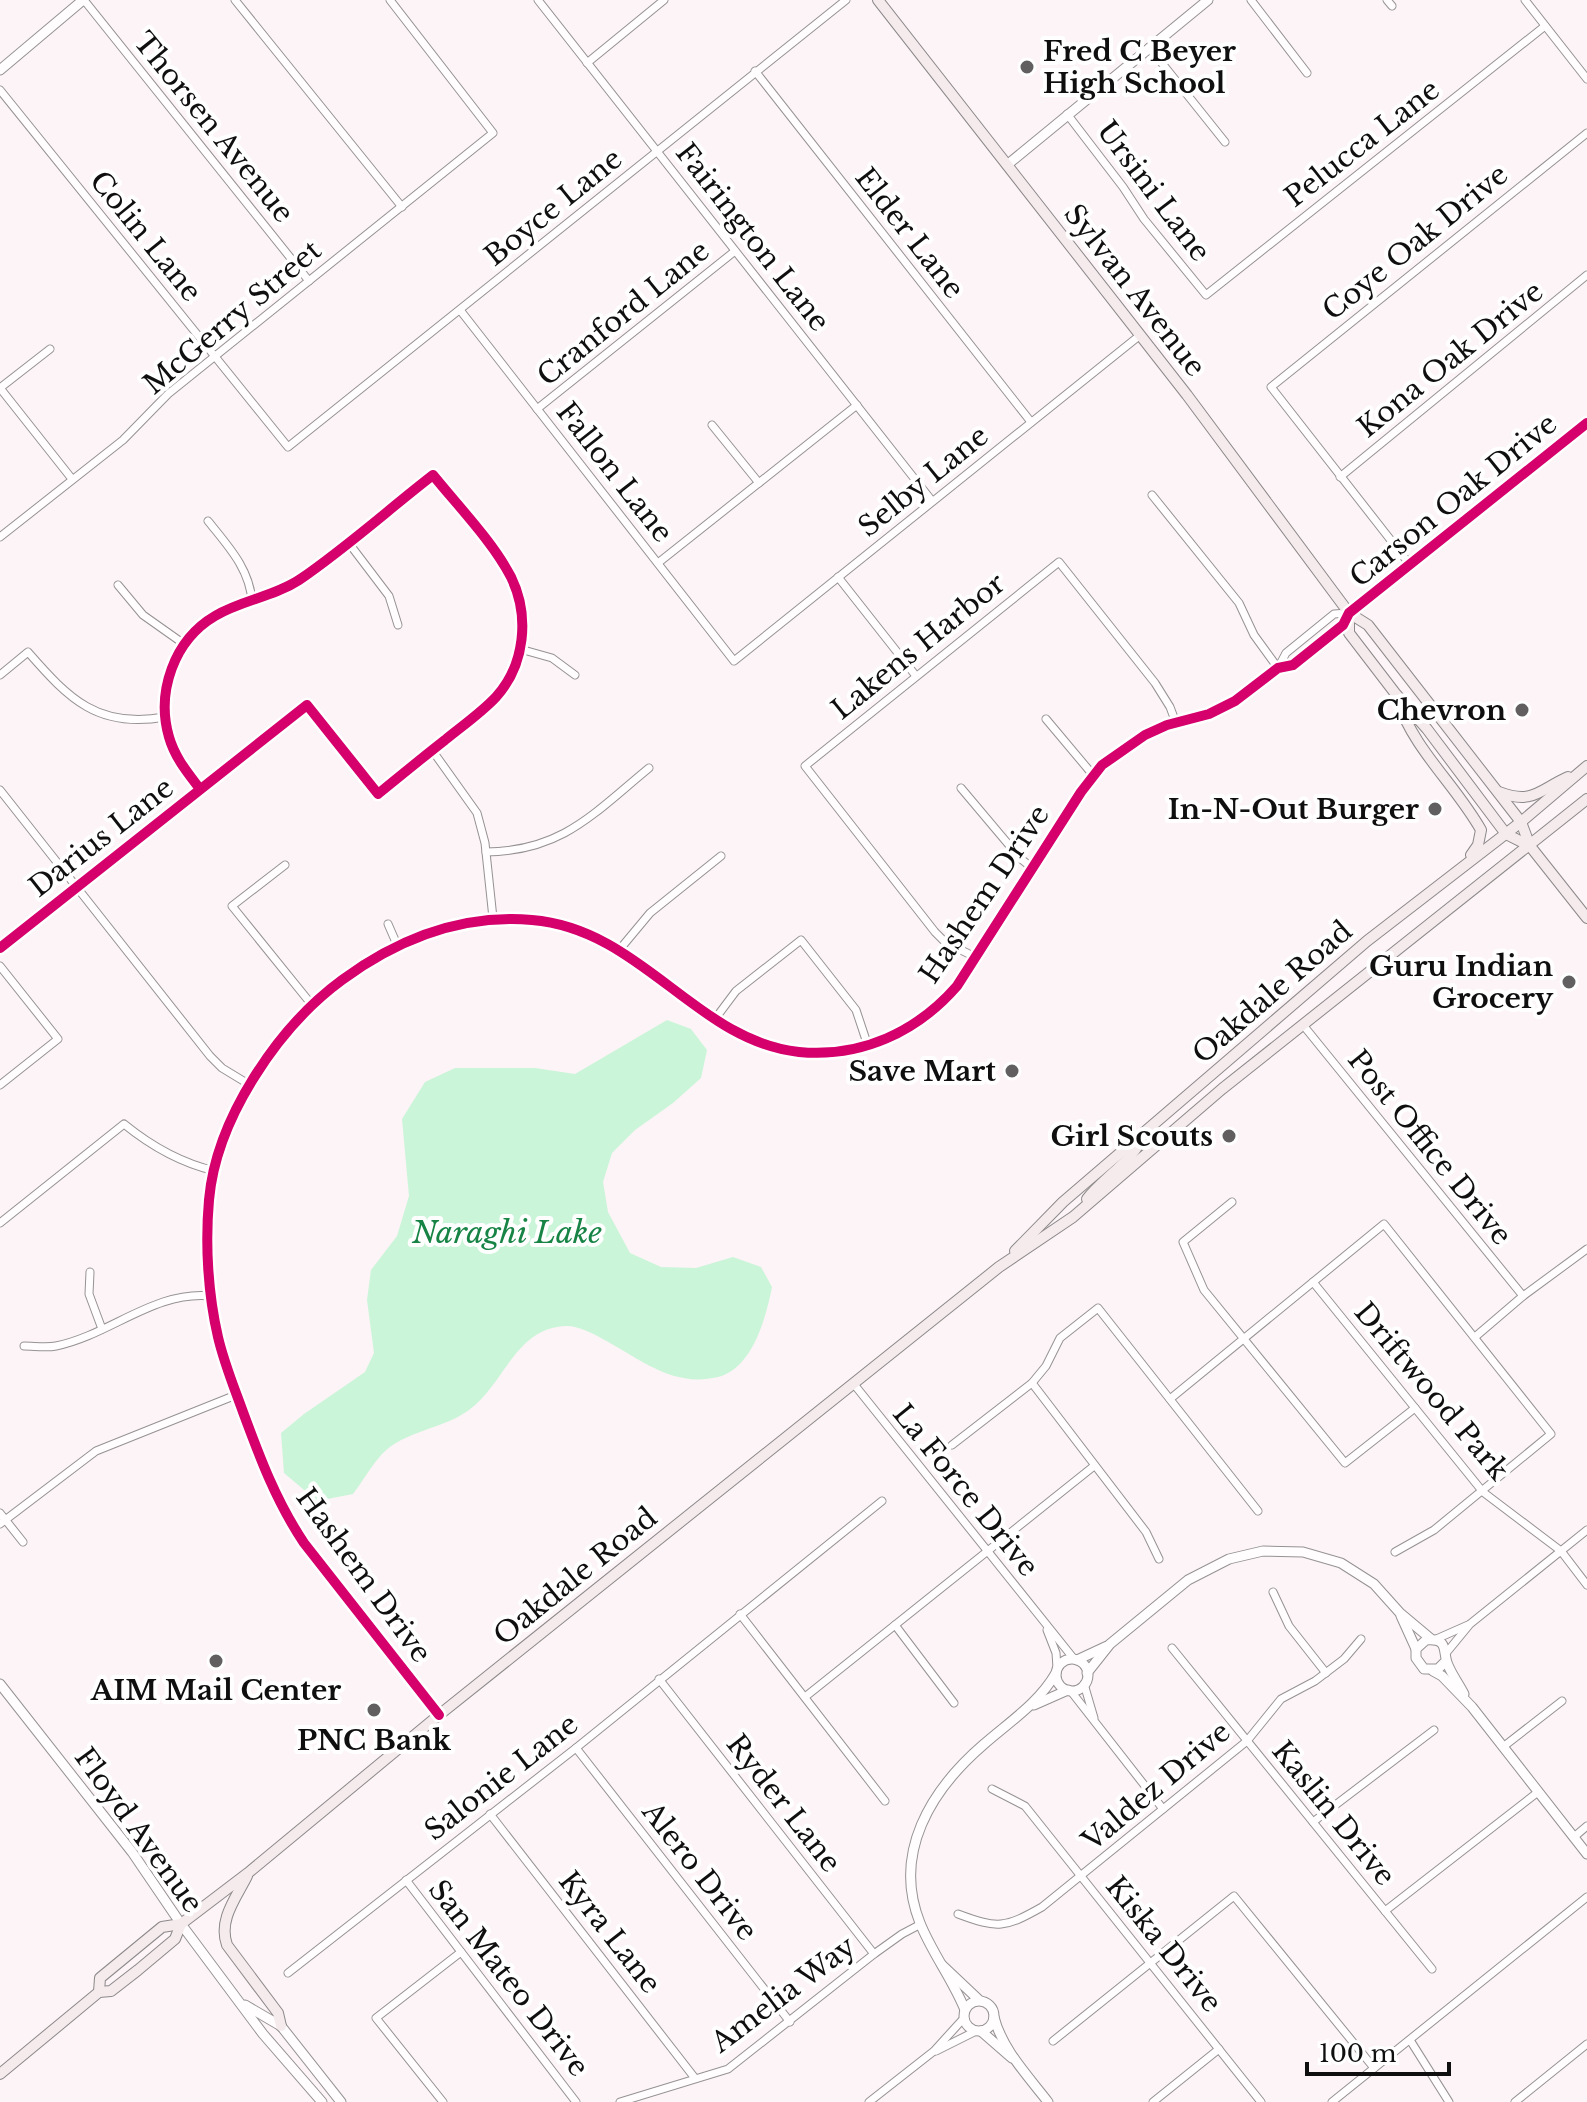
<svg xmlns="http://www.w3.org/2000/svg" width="1587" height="2102" viewBox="0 0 1587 2102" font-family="'Libre Baskerville',serif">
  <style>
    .water { fill: #cbf5d9 }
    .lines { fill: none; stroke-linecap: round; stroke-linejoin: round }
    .minor-casing { stroke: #969293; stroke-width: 9 }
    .tertiary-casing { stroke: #969293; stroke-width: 11 }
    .secondary-casing { stroke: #8c898a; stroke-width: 12 }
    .minor { stroke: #fffdfe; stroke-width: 7 }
    .tertiary { stroke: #fffdfe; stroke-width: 9 }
    .secondary { stroke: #f5ebec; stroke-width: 10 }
    .cycleway-casing { stroke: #fff; stroke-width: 15 }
    .cycleway { stroke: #d6006c; stroke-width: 10 }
    .poi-dot { fill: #625f60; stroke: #fff; stroke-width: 3 }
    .labels { text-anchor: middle; stroke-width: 8; stroke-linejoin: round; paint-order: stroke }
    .poi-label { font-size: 28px; font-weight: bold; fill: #0f0f0f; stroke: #fff; text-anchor: end }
    .street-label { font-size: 28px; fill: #0f0f0f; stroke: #fff }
    .water-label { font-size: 30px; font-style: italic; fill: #178446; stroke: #fff }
  </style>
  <rect width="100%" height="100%" fill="#fcf4f6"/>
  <path class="water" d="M667,1020l24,9 16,21 -6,28 -28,25 -38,27 -23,23 -9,29 5,30 22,41 31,14 35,1 37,-11 28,10 11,20c-6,30 -19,81 -54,90 -46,11 -77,-18 -117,-39 -9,-5 -23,-12 -34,-12 -52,1 -62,58 -98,84 -26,19 -65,21 -87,44 -11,12 -19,27 -29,40l-36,7 -33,-28 -3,-40 23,-19 61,-42 9,-19 -7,-53 4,-30 26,-34 12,-40 -7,-77 23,-37 30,-14h80l40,6z"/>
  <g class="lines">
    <defs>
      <g id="minor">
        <path d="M84,0l225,281"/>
        <path d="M235,0l167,207"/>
        <path d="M538,0l394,501"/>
        <path d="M1251,0l56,73"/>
        <path d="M1387,0l5,6"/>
        <path d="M1525,0l62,79"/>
        <path d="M1149,47l76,95"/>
        <path d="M587,63l77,-63"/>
        <path d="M755,71l276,351"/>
        <path d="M0,90l288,357 558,-447"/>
        <path d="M1067,114l56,73 21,32 62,76 339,-269"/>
        <path d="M460,310l274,351 405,-325"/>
        <path d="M0,388l72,91"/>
        <path d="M0,388l50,-39"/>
        <path d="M537,409l198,-158"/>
        <path d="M712,425l47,58"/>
        <path d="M1340,477l247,-202"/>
        <path d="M1152,495l87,108 15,32 24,33"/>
        <path d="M208,521c20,25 42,48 44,81"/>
        <path d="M0,537l123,-97 45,-46 325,-261 -103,-133"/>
        <path d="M348,542l41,54 9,29"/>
        <path d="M658,563l199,-158"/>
        <path d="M1411,566l-140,-179 316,-254"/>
        <path d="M838,577l78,99"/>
        <path d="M118,585l25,30 41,29"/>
        <path d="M520,649l32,9 23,17"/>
        <path d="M1278,668l8,-15 48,-39 15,-1"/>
        <path d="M0,675l28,-23c41,47 70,77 137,65"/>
        <path d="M1046,719l47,56"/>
        <path d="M432,750l45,63 8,30 8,75"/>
        <path d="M961,788l59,70 12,10"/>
        <path d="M0,790l210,266 12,12 28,17"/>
        <path d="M486,852c76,-1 107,-38 163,-84"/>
        <path d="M285,865l-53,41 80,99"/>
        <path d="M388,924l10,23"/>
        <path d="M0,948l307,-243 71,89c22,-18 44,-36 67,-54 17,-14 36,-27 51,-43 29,-32 34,-81 15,-120 -18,-35 -53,-71 -78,-102 -44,34 -87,73 -134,105 -26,17 -57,20 -84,36 -41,24 -59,76 -46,121 6,21 19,36 31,52"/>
        <path d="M620,949l30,-36 71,-57"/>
        <path d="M975,957l-30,-15 -10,-10 -130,-166 254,-204 96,121 15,24 6,16"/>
        <path d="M0,966l58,73 -58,46"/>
        <path d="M715,1019l21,-28 65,-51 55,70 12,36"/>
        <path d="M1303,1025l220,271"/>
        <path d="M1232,1202l-49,40 21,48 141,173 70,-55"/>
        <path d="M0,1223l124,-99c27,22 57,39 91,47"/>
        <path d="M90,1272l-1,22 13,35"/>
        <path d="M1313,1282l170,210 78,59 26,34"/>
        <path d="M1475,1337l48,-41 64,-47"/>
        <path d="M24,1346c10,0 22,2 32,0 54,-11 99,-56 155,-50"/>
        <path d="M853,1383l221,276"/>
        <path d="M1032,1383l114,149 13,27"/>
        <path d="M1170,1399l214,-175 167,210 -117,96 -39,22"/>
        <path d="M952,1445l80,-62 14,-17 14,-28 38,-30 160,203"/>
        <path d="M0,1513l23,29"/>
        <path d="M0,1524l96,-73 140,-56"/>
        <path d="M1273,1592l16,34 37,47"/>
        <path d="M740,1614l145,187"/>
        <path d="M895,1625l59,78"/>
        <path d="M1047,1630l9,23 1,15"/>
        <path d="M1434,1640l34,-15"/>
        <path d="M1172,1648l260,321"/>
        <path d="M1447,1652l23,-28 117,-94"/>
        <path d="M659,1679l215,275"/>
        <path d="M1084,1684l10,34"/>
        <path d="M1070,1690l93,119"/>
        <path d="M805,1697l289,-231"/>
        <path d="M439,1715l-135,-172c-28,-42 -44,-85 -61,-131 -9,-25 -19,-49 -25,-75 -10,-43 -13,-93 -9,-137 7,-81 69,-173 133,-220 56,-41 120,-66 190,-60 110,9 164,121 267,132 62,6 118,-20 158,-66l124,-194 21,-27 43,-30 22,-10 42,-11 26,-13 43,-33 15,-3 50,-40 6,-12 238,-190"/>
        <path d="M1503,1747l59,-46"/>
        <path d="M576,1748l214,274"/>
        <path d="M992,1789l33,17 236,296"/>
        <path d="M490,1814l204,263"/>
        <path d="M1313,1822l121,-92"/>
        <path d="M1574,1837l13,-11"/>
        <path d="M406,1880l170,222"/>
        <path d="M1385,1911l153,-119"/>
        <path d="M958,1914c40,15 47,14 84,-7l205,-166 34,-42 34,-18 29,-22 17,-20"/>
        <path d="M288,1973l288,-225 306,-247"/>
        <path d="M1410,2040l39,62"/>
        <path d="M1053,2041l181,-145 140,172"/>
        <path d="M936,2051l40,-20"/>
        <path d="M443,2102l-67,-84 85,-66"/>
        <path d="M620,2102l108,-33 146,-115 28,-20 19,-10"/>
        <path d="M869,2102l65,-51 30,-33"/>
        <path d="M1153,2102l66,-53"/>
        <path d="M1332,2102l255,-205"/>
        <path d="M1515,2102l72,-58"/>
      </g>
      <g id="tertiary">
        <path d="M0,70l83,-70"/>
        <path d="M1007,165l201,-165"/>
        <path d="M1401,1616l15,33"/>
        <circle cx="1072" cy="1675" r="16"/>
        <path d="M1077,1660l30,-14"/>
        <path d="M1446,1661l-8,8h-14l-8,-11v-9l10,-9c24,-2 16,12 22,25 4,10 11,19 16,29"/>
        <path d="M1433,1671l9,5 30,31 115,147"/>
        <path d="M1087,1673l23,-29 78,-64 41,-21 34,-8 40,1 38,11 33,21 26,29 31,26"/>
        <path d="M0,1684l132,168 49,72 82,110 59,68"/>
        <path d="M1034,1705l34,-15"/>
        <path d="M942,1965l37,35"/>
        <circle cx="979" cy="2016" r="15"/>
        <path d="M245,2005l36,21 60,76"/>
        <path d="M965,2010c-12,-30 -33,-57 -45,-87 -28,-70 11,-133 63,-178 26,-23 55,-41 73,-72"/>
        <path d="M994,2017c8,32 34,59 54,85"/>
        <path d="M981,2031l31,27"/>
      </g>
      <g id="secondary">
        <path d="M878,0l309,395 162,218 19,12 153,197 9,24 57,72"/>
        <path d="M1349,613v20l46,60 32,36 79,105 24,12"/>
        <path d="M1397,699c17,51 58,85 84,131l-3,15 -7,10"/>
        <path d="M1499,792c34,13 40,-2 69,-15"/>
        <path d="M1087,1199c16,-21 51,-42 56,-65"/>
        <path d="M1015,1251l48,-49 304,-261 154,-119 66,-56"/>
        <path d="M247,1876c-11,22 -29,44 -20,69l51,68 3,13"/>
        <path d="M99,1992l1,-14 62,-51 19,-3 67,-51 191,-158 560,-448 74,-50 149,-128 365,-290"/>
        <path d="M0,2074l99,-82 12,-1 27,-21 37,-31 6,-15"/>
      </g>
    </defs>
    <use href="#minor" class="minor-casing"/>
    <use href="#tertiary" class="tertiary-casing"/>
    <use href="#secondary" class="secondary-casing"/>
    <use href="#minor" class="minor"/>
    <use href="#tertiary" class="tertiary"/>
    <use href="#secondary" class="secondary"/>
    <defs>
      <g id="cycleway">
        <path d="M0,948l307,-243 71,89c22,-18 44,-36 67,-54 17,-14 36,-27 51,-43 29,-32 34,-81 15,-120 -18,-35 -53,-71 -78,-102 -44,34 -87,73 -134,105 -26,17 -57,20 -84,36 -41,24 -59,76 -46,121 6,21 19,36 31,52"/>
        <path d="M439,1715l-135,-172c-28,-42 -44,-85 -61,-131 -9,-25 -19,-49 -25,-75 -10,-43 -13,-93 -9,-137 7,-81 69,-173 133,-220 56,-41 120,-66 190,-60 110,9 164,121 267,132 62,6 118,-20 158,-66l124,-194 21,-27 43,-30 22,-10 42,-11 26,-13 43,-33 15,-3 50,-40 6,-12 238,-190"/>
      </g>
    </defs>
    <use href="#cycleway" class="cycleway-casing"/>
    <use href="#cycleway" class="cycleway"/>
  </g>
  <g class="poi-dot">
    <circle cx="1027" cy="67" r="8"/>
    <circle cx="1522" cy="710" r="8"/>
    <circle cx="1435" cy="809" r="8"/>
    <circle cx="1569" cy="982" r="8"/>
    <circle cx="1012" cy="1071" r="8"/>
    <circle cx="1229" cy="1136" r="8"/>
    <circle cx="216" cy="1661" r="8"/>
    <circle cx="374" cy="1710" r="8"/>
  </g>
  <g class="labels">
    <g class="poi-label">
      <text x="1043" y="61" text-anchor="start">Fred C Beyer<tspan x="1043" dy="32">High School</tspan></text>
      <text x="1506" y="720">Chevron</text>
      <text x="1419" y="819">In-N-Out Burger</text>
      <text x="1553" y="976">Guru Indian<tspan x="1553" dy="32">Grocery</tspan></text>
      <text x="996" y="1081">Save Mart</text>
      <text x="1213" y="1146">Girl Scouts</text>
      <text x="216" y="1700" text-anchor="middle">AIM Mail Center</text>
      <text x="374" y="1750" text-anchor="middle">PNC Bank</text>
    </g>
    <g class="street-label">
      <text transform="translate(214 127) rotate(51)" y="10">Thorsen Avenue</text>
      <text transform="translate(1362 143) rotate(-38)" y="10">Pelucca Lane</text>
      <text transform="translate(1154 191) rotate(53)" y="10">Ursini Lane</text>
      <text transform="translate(553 207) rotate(-39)" y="10">Boyce Lane</text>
      <text transform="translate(910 233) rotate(52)" y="10">Elder Lane</text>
      <text transform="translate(146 236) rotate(51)" y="10">Colin Lane</text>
      <text transform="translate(753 237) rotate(52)" y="10">Fairington Lane</text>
      <text transform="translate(1415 242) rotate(-39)" y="10">Coye Oak Drive</text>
      <text transform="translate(1135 290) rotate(52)" y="10">Sylvan Avenue</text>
      <text transform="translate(623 313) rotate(-39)" y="10">Cranford Lane</text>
      <text transform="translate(232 317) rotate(-40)" y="10">McGerry Street</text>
      <text transform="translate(1450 359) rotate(-39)" y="10">Kona Oak Drive</text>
      <text transform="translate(615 472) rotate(52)" y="10">Fallon Lane</text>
      <text transform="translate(923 481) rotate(-39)" y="10">Selby Lane</text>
      <text transform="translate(1453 500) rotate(-39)" y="10">Carson Oak Drive</text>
      <text transform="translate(918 646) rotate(-39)" y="10">Lakens Harbor</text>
      <text transform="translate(101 837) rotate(-38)" y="10">Darius Lane</text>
      <text transform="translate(984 894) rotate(-56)" y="10">Hashem Drive</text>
      <text transform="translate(1272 992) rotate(-41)" y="10">Oakdale Road</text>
      <text transform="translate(1430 1147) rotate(51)" y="10">Post Office Drive</text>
      <text transform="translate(1432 1391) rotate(50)" y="10">Driftwood Park</text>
      <text transform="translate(966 1490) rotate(51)" y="10">La Force Drive</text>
      <text transform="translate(364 1575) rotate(54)" y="10">Hashem Drive</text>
      <text transform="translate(575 1576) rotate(-39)" y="10">Oakdale Road</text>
      <text transform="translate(501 1777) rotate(-38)" y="10">Salonie Lane</text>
      <text transform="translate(1156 1786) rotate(-40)" y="10">Valdez Drive</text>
      <text transform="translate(784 1803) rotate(52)" y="10">Ryder Lane</text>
      <text transform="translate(1334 1813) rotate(51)" y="10">Kaslin Drive</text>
      <text transform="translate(139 1830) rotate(54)" y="10">Floyd Avenue</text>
      <text transform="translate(700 1871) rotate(52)" y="10">Alero Drive</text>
      <text transform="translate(610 1932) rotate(52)" y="10">Kyra Lane</text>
      <text transform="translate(1164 1944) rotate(51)" y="10">Kiska Drive</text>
      <text transform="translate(509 1978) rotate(52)" y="10">San Mateo Drive</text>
      <text transform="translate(783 1994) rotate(-37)" y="10">Amelia Way</text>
    </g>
    <g class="water-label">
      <text x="507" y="1243">Naraghi Lake</text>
    </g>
  </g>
  <path d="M1307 2062v12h142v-12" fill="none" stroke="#0f0f0f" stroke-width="4"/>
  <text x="1319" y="2062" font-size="24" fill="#0f0f0f" stroke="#ffffff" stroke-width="6" paint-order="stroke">100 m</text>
</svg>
